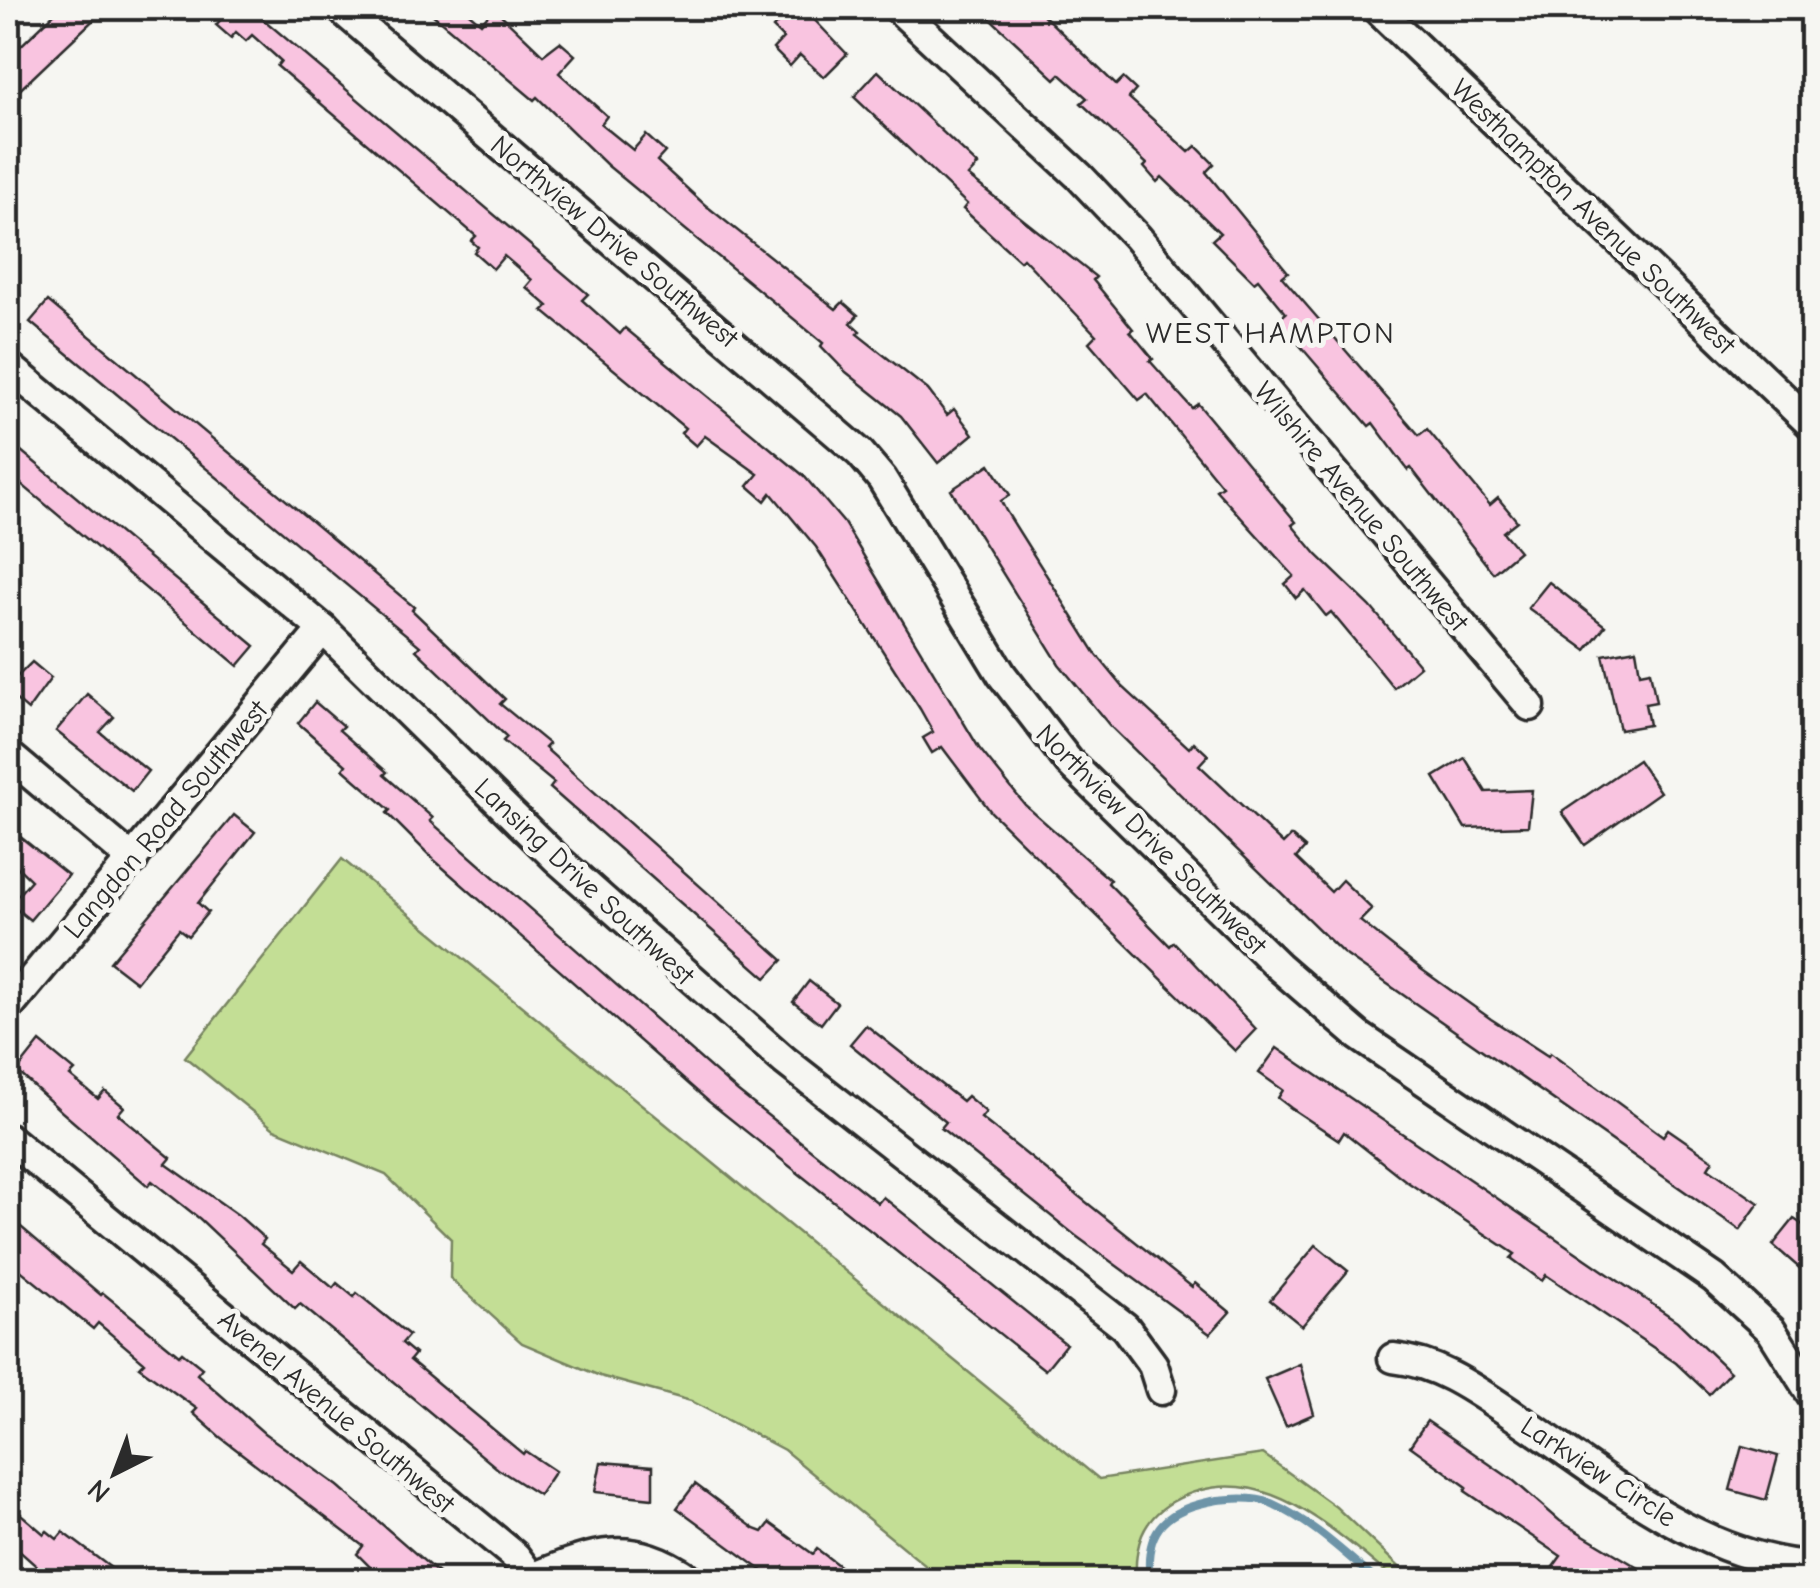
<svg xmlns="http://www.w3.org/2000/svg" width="1820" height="1588" viewBox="0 0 1820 1588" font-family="'Comic Neue',sans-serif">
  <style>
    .green { fill: #c3de95; stroke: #778460; stroke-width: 2.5 }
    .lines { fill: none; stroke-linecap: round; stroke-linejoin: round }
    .stream { stroke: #6d94a8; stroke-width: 8 }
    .building { fill: #f9c4e0; stroke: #2b2b2b; stroke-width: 2.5 }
    .street-casing { stroke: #2b2b2b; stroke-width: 35 }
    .street { stroke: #f6f6f2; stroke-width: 28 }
    .labels { text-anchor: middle; stroke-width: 10; stroke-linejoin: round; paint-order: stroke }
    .street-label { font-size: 28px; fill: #2b2b2b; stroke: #f6f6f2 }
    .neighbourhood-label { font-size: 30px; letter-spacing: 2.5px; fill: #2b2b2b; stroke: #f6f6f2 }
  </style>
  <rect width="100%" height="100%" fill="#f6f6f2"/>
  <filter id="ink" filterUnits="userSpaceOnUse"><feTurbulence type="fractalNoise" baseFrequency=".01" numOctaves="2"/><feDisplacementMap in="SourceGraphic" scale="20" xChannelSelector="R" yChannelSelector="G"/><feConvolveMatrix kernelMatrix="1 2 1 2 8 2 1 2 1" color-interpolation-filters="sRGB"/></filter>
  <g filter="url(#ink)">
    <path class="green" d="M342,859l757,620 164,-25 73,53 77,73c-23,1 -35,-15 -53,-29 -54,-44 -117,-89 -188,-49 -30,18 -38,44 -36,78h-201l-9,-14 -142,-116 -93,-49 -91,-25 -78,-33 -72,-65 1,-39 -65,-64 -112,-46 -89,-72z"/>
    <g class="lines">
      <path class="stream" d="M1150,1580c-7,-52 18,-72 68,-80 16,-2 38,-3 53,3 40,18 72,49 105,77"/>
    </g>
    <g class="building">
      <path d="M60,8h46l-98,93v-43z"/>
      <path d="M231,8h19l338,286 -6,6 38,34 5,-6 179,148 40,47 135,225 46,57 85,75 -2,3 62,63 4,-4 82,87 -21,22 -244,-239 -49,-65 -10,6 -9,-15 10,-6 -13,-23 -104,-162 -45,-54 -6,8 -17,-15 10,-12 -53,-38 -9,10 -15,-13 4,-5 -142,-117 5,-5 -22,-19 6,-7 -28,-24 -11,13 -19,-17 4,-5 -7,-6 5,-5 -199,-170 4,-5 -29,-26 -6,6 -10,-9 -5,6 -15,-13z"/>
      <path d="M425,8h38l18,15 13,-15 49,47 17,-13 15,13 -16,18 48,43 -6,8 32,26 13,-15 19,17 -8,9 47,43 132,105 7,-7 15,13 -7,8 9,8 -3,3 71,56 19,25 7,-6 19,25 -35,29 -37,-47 -55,-44 -25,-26 2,-3 -216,-178 -70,-68 -3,3z"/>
      <path d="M792,8h11l44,46 -23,23 -24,-22 -10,11 -17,-17 10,-11 -10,-10z"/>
      <path d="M979,8h57l80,77 7,-7 13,12 -7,8 60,54 7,-6 18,18 -8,8 82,100 -6,5 137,158 8,-6 63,76 8,-7 19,23 -14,11 16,19 -26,22 -82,-105 -3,2 -35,-47 -4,3 -91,-106 8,-7 -28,-34 -4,3 -42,-42 8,-7 -58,-56 -5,5 -13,-15 3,-3 -66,-61 6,-5 -27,-24 -5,5z"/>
      <path d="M878,71l100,94 -10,11 128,101 -3,3 40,49 -3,2 23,28 -3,2 42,47 6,-4 98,118 -4,3 25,30 53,51 50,60 -26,22 -63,-76 -5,4 -21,-26 -9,8 -11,-14 9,-8 -78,-86 6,-4 -75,-92 -8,6 -50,-58 7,-7 -73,-77 -3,3 -57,-52 4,-5 -113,-107z"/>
      <path d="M48,301l366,306 -2,3 93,89 -5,5 49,40 -4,4 238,212 -17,18 -216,-190 4,-5 -51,-42 4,-4 -91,-87 4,-4 -390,-324z"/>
      <path d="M8,440l247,206 -17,20 -230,-193z"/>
      <path d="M990,464l20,31 -9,6 5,10 90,143 27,33 66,61 5,-6 14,13 -9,10 84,79 8,-8 14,12 -9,10 35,34 11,-12 30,29 -12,12 61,48 70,50 57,37 2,-3 113,83 5,-7 45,31 -5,8 51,35 -19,27 -397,-277 -233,-227 -51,-62 -108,-174z"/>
      <path d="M1549,582l56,44 -19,24 -58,-42z"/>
      <path d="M1636,649l4,24 10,-2 6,31 -11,2 4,21 -29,5 -17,-75z"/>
      <path d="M32,662l19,16 -23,32 -20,-17v-27l10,10z"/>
      <path d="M87,694l27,23 -14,15 48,39 -16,20 -76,-60z"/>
      <path d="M315,702l28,24 -4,4 48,42 -3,3 49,43 -3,3 307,270 141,112 5,-6 183,147 -21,26 -337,-269 -275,-242 -46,-46 3,-3 -47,-41 3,-4 -48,-42z"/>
      <path d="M1465,758l21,34 46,-2 -4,36 -63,2 -31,-51z"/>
      <path d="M1638,760l22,32 -75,53 -23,-33z"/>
      <path d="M234,815l21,17 -57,71 10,9 -20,24 -9,-7 -43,53 -26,-20z"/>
      <path d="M8,827l60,48 -38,45 -20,-16 21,-24 -23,-22z"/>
      <path d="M809,981l28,22 -16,21 -28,-22z"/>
      <path d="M866,1025l96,76 5,-5 19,16 -5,6 211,169 3,-4 35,29 -20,22 -134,-98 -135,-108 5,-6 -96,-78z"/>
      <path d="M40,1042l35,29 -5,5 28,23 7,-8 19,16 -6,7 53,44 -5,6 72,51 27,24 -4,5 32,26 8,-9 32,27 4,-5 17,14 3,-4 52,42 -7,8 13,11 -5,6 113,94 2,-3 30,20 -16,24 -41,-26 -198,-165 -5,5 -95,-90 -48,-38 -4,5 -86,-74 -45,-41z"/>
      <path d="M1277,1048l400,273 53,51 -21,22 -33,-31 -130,-88 -4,6 -31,-23 4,-4 -109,-73 -62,-49 -5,8 -48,-32 -13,-10 5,-8 -24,-17z"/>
      <path d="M8,1216l93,79 2,-2 76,62 3,-3 20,16 -5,6 67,59 74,53 108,94h-63l-26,-26 6,-8 -143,-109 -27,-24 4,-4 -58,-42 5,-5 -46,-39 -5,6 -85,-69z"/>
      <path d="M1794,1219l18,12v48l-39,-34z"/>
      <path d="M1316,1245l32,26 -46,55 -32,-26z"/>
      <path d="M1300,1364l14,50 -28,12 -21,-47z"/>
      <path d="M1427,1421l87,60 46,40 99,59h-52l-21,-12 -8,12h-7l-18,-13 8,-11 -96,-65 2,-4 -57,-41z"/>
      <path d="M1742,1446l36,10 -12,44 -36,-10z"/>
      <path d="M601,1462l52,4v32l-58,-6z"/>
      <path d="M695,1484l60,45 8,3 7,-9 43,31 4,-5 41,31h-55l-19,-13 -9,13 -98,-72z"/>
      <path d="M8,1503l36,31 3,-3 10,8 6,-7 64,48h-75l-44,-39z"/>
    </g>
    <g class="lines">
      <defs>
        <g id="street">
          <path d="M340,8l520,445 22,26 120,196 67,87 209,204 81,70 355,242 57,52 41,65"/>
          <path d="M898,8l181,168 57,60 394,470"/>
          <path d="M1376,8l436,417"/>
          <path d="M8,366l315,263 234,230 228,202 340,266 28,38 8,25"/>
          <path d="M8,755l125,105"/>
          <path d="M8,1008l315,-379"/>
          <path d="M8,1138l507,418 18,24"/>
          <path d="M1393,1358c47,5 84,33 123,59 90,60 184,142 296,149"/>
          <path d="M532,1578c63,-26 99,-40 159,2"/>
        </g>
      </defs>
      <use href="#street" class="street-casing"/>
      <use href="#street" class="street"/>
    </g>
  </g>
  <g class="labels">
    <g class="street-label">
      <text transform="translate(1594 216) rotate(44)" y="10">Westhampton Avenue Southwest</text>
      <text transform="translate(615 241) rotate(40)" y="10">Northview Drive Southwest</text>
      <text transform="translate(1362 506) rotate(50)" y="10">Wilshire Avenue Southwest</text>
      <text transform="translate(165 819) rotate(-50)" y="10">Langdon Road Southwest</text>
      <text transform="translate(1152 839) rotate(45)" y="10">Northview Drive Southwest</text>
      <text transform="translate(585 881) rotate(43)" y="10">Lansing Drive Southwest</text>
      <text transform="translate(337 1411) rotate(40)" y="10">Avenel Avenue Southwest</text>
      <text transform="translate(1599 1471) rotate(33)" y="10">Larkview Circle</text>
    </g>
    <g class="neighbourhood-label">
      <text x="1271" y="343">WEST HAMPTON</text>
    </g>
  </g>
  <rect width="1820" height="1588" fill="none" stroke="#f6f6f2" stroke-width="40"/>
  <rect x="20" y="20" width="1780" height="1548" fill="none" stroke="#2b2b2b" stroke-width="4" filter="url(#ink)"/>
  <g transform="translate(115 1473) rotate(222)" stroke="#f6f6f2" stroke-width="8" paint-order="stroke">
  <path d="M0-8L18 38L0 25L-18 38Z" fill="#2b2b2b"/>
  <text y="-15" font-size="28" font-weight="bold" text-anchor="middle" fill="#2b2b2b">N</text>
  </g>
</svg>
